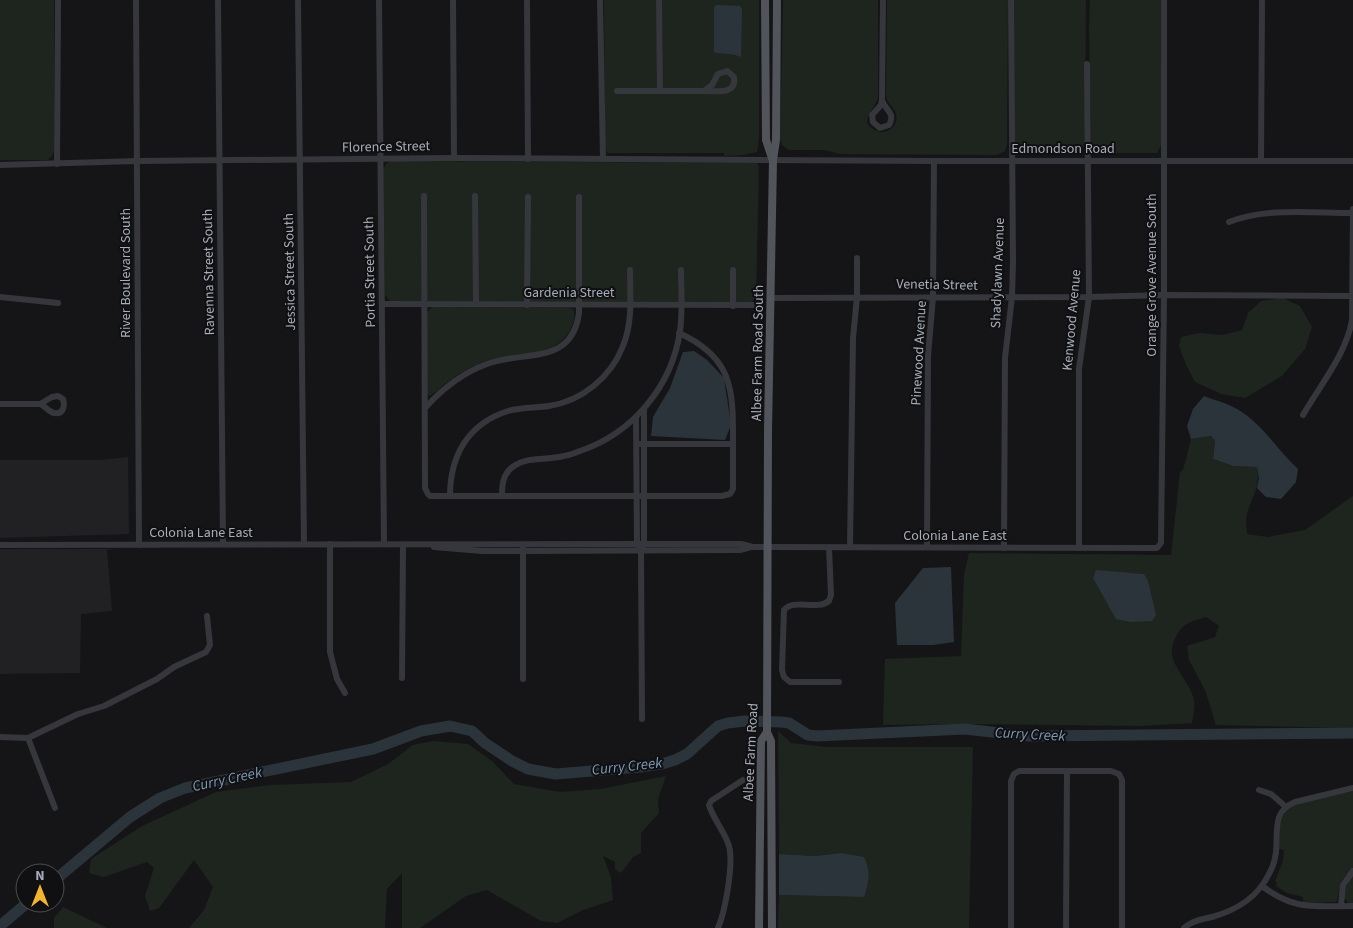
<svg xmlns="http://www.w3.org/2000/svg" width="1353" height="928" viewBox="0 0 1353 928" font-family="'Source Sans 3',sans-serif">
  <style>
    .built { fill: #212124 }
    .green { fill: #1d251e; fill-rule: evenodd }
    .water { fill: #2b343b }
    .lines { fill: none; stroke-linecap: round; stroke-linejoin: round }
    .river { stroke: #2b343b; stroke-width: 11 }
    .minor { stroke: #36373c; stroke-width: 6 }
    .major { stroke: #52545b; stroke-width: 8 }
    .labels { text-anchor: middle; stroke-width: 4; stroke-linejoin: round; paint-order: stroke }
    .street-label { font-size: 14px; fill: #a7acb7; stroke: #101012 }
    .water-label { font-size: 15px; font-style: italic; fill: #7e99b3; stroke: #101012 }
  </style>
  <rect width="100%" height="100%" fill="#151517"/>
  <g class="built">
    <path d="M128,457l1,77 -129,4v-78h100z"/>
    <path d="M0,549h118l-11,1 5,61 -31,3 -1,59 -80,1z"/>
  </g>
  <g class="green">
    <path d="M0,0h54v151l-2,5 -4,4h-48z"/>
    <path d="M604,0h155v139l-2,13 -13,3 -20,1v-3h-117l-2,-8z"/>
    <path d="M783,0h95v97c-2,13 -24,26 2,35 10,0 19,-7 16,-18 -2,-8 -9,-10 -10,-18l1,-96h121l-1,145 -2,6 -8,4 -157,-1 -16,-4h-35l-7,-5 -2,-7z"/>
    <path d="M1012,0h74l-1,142 -4,10 -63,1 -3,-3z"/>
    <path d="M1090,0h72l-1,145 -4,8h-61l-5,-6 -2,-120z"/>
    <path d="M392,161l365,2 2,4 -3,130 -4,5 -362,-1 -5,-6 -2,-126 4,-6z"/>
    <path d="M1283,298l17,8 12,21 -7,22 -23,27 -37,22 -24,-4 -26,-12 -9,-17 -7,-19 2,-9 18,-4 23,2 20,-5 6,-17 13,-12z"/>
    <path d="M432,307l138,1 4,2c1,8 -1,16 -5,22 -19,29 -60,19 -88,31 -13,5 -25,12 -36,21 -5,4 -10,9 -15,12l-3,-2v-82z"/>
    <path d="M1211,436l4,4 -2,19 20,7 24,1c4,20 -5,29 -10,47 -2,6 0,14 0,20l21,3 37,-7 48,-34v232l-137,-3 -11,-35 -16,-30 -2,-14 28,-9 4,-11 -13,-9c-17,5 -25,7 -32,24 -10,22 16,38 20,59 1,7 -1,17 -2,23l-50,3 -176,-2 -83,1 2,-66 76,-3 3,-82 5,-21 202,2 9,-83 3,-2 8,-31zM1124,573l20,1 -44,18z"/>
    <path d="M778,731l13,12 36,4h146l-4,181h-191l1,-33 85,2 -23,-44 -26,3 -36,-2z"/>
    <path d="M433,741l35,3 24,17 22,23 46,8 41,-3 65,-13 -8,23 1,14 -18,20v20l-8,4 -12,16 -6,-4v-7l-12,-6 8,21 2,23 -30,10 -26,13 -16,-2 -54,-31 -21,6 -46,32h-18v-55l-15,16 -2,39h-196l15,-18 9,-23 -19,-27 -35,48 -9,3 -5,-15 9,-28 -7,-6 -43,15 -15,-4 2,-14 51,-33 74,-34 54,-7 81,-3 37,-18 25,-19z"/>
    <path d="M1353,791v76l-12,15 -4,19 -2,1 -32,1v-6l-16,-4 -11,-7 1,-3 -2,-2 8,-20 1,-11 -5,-1c1,-19 -2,-31 14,-44z"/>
    <path d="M1353,875v28h-4l-5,-5c0,-9 4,-16 9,-23z"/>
    <path d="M63,907l44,21h-53v-10z"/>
  </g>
  <g class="water">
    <path d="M716,5l24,1 2,3 -1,48c-11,-5 -20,-2 -27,-5v-44z"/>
    <path d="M694,351l13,9 17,18 7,47 -6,15 -74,-4 2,-19 17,-29 13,-36z"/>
    <path d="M1204,396c10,4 23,7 33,13 25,14 40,41 61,60l-2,13 -15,17 -15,-2 -9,-9 2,-10 -2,-11 -24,-1 -20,-7 2,-18 -4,-5 -20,3 -4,-13 6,-17z"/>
    <path d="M951,567l3,75 -21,3h-36l-2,-42 28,-35z"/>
    <path d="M1096,570l48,4 4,7 8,34 -4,6 -21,1 -15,-3 -23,-41z"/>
    <path d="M841,853l23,4c7,14 5,26 0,40l-85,-2v-41l36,2z"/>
  </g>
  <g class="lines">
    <g class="river">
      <path d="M55,880l75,-63 30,-19 25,-10 188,-39 48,-18 29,-5 22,5 13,12 27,18 16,8 28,5 84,-7 22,-3 13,-4 12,-6 31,-28 10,-3 17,-2 36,1 8,1 19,12 9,1 148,-7 62,7 326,-3"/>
      <path d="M0,926l27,-23"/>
    </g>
    <g class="minor">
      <path d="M136,0l3,545"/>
      <path d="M218,0l5,544"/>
      <path d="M298,0l6,544"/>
      <path d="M379,0l5,544"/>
      <path d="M453,0l1,158"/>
      <path d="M527,0l1,159"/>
      <path d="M600,0l3,159"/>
      <path d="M659,0l1,91"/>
      <path d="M727,71l7,6c3,18 -18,14 -30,14l8,-6 6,-11z"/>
      <path d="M617,91h87"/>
      <path d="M882,100l1,-100"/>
      <path d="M882,100c3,10 14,13 7,25l-9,3 -7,-6 -1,-7 9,-10z"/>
      <path d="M1261,161l1,-161"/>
      <path d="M57,164l1,-164"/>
      <path d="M0,165l137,-4 317,-3 480,3h419"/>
      <path d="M424,196l1,292 3,6 2,2h292l8,-2 3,-5c0,-20 0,-39 0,-59 0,-48 -6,-75 -54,-97"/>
      <path d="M475,196l1,108"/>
      <path d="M1229,222c39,-15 83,-9 124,-9"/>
      <path d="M0,297l58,6"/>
      <path d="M771,298l318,-1 75,-2 189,1"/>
      <path d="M382,304l374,1"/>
      <path d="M527,305l1,-108"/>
      <path d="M733,306v-36"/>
      <path d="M58,396l5,3c2,6 1,16 -9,14 -5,-1 -9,-7 -14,-9l12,-7z"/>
      <path d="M0,404h40"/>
      <path d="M425,408c18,-20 37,-35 62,-44 37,-14 85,2 92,-51v-116"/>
      <path d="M1303,415c17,-30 43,-60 49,-95l1,-111"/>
      <path d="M636,418l1,126 2,2"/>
      <path d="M640,444h93"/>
      <path d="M450,496c0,-39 17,-72 58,-85 13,-4 28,-3 41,-5 33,-5 62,-29 74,-60 10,-24 7,-51 7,-76"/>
      <path d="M502,496c0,-12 1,-23 12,-30 11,-8 24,-6 37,-8 10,-1 20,-3 29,-7 53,-18 92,-65 100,-120 3,-20 1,-41 1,-61"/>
      <path d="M330,544v108l7,27 8,14"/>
      <path d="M0,545l644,-1h97l12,3h15l389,1 4,-5 3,-248v-295"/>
      <path d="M850,546l3,-208 4,-41v-39"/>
      <path d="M434,547l48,4h41l217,-1 11,-3"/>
      <path d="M829,547l2,48 -2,6c-13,10 -35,-3 -45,9l-2,60 2,7 6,5h49"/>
      <path d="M927,547l1,-191 5,-59 1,-136"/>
      <path d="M1004,548l1,-190 7,-61 1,-35 -2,-262"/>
      <path d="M1079,548v-179l10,-72 -2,-233"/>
      <path d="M402,678l1,-133"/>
      <path d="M523,679v-132"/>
      <path d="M642,719l-1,-167 3,-8v-134"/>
      <path d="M0,737l28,1 50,-24 26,-8 53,-27 17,-12 32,-15 4,-7 -3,-29"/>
      <path d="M28,738l27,70"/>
      <path d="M1259,790l12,4 15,13"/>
      <path d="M1262,886c33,25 52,20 91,20"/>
      <path d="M1341,906l2,-21 10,-14"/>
      <path d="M718,928c7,-16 17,-68 10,-85 -5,-13 -15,-25 -19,-38l2,-4 32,-21"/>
      <path d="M1011,928v-147l3,-7 5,-3h92l8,3 3,6v148"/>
      <path d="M1066,928l1,-157"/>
      <path d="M1184,928c8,-7 18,-9 28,-11 25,-7 45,-19 57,-43 4,-7 6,-14 7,-22 2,-20 -4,-41 19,-50l58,-14"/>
    </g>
    <g class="major">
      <path d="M765,0l1,140 6,18"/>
      <path d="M767,732l4,9 1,187"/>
      <path d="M759,928l2,-187 6,-9 1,-302 5,-270 3,-20 1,-140"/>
    </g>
  </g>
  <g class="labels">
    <g class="street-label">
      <text transform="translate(386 146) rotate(-1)" y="5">Florence Street</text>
      <text x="1063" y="153">Edmondson Road</text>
      <text transform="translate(208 272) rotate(-91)" y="5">Ravenna Street South</text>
      <text transform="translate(289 272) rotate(-91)" y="5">Jessica Street South</text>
      <text transform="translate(369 272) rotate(-91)" y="5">Portia Street South</text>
      <text transform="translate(125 273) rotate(-90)" y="5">River Boulevard South</text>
      <text transform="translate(997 273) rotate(-88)" y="5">Shadylawn Avenue</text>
      <text transform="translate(1151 275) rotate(-90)" y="5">Orange Grove Avenue South</text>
      <text transform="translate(937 284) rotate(1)" y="5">Venetia Street</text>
      <text x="569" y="297">Gardenia Street</text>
      <text transform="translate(1071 320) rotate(-85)" y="5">Kenwood Avenue</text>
      <text transform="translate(757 353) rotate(-89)" y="5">Albee Farm Road South</text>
      <text transform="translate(918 353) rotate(-87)" y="5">Pinewood Avenue</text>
      <text x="201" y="537">Colonia Lane East</text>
      <text x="955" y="540">Colonia Lane East</text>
      <text transform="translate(750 752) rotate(-87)" y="5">Albee Farm Road</text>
    </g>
    <g class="water-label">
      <text transform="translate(1030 734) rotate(3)" y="5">Curry Creek</text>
      <text transform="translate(627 766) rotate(-6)" y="5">Curry Creek</text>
      <text transform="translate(227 779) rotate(-12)" y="5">Curry Creek</text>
    </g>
  </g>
  <g transform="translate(40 888)"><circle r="24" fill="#101012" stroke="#4c4e54"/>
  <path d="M0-4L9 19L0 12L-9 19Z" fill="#f3b432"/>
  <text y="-8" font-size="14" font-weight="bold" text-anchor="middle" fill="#a7acb7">N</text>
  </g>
</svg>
